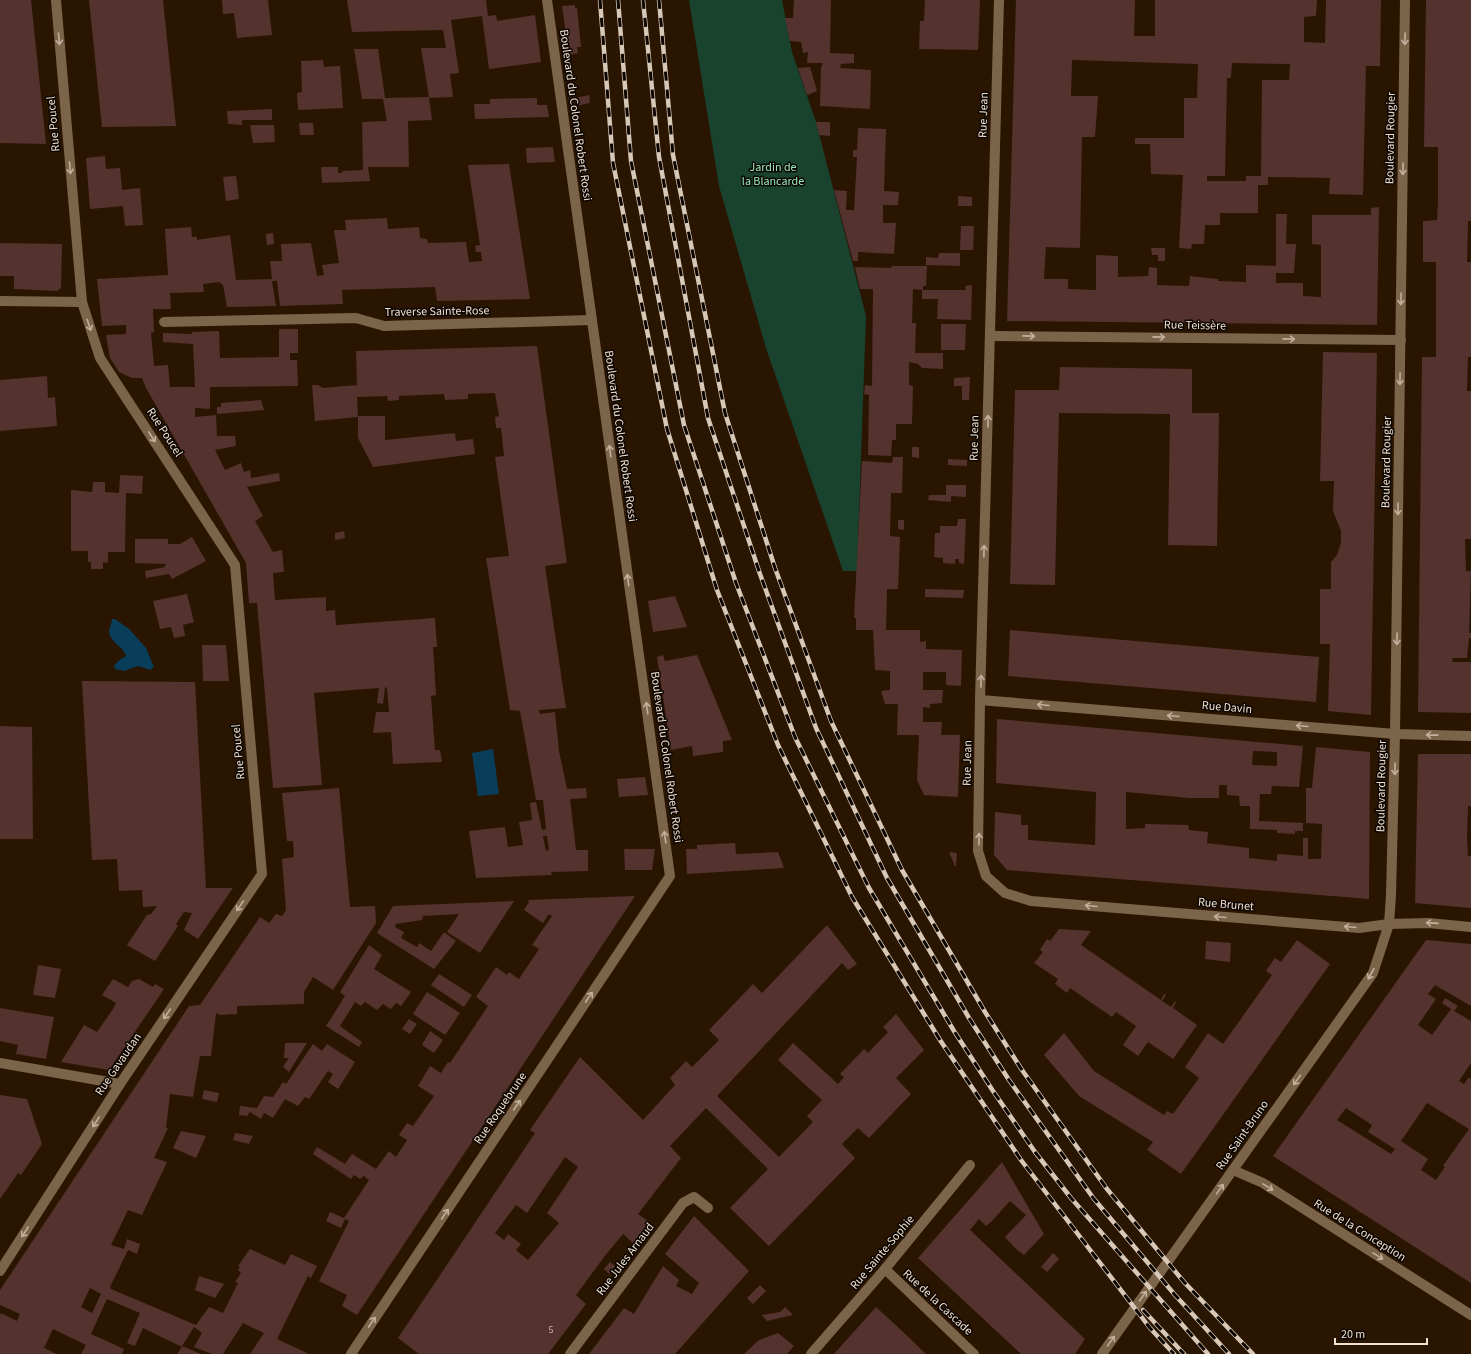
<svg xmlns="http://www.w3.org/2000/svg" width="1471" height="1354" viewBox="0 0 1471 1354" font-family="'Source Sans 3',sans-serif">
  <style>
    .green { fill: #19432f }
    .water { fill: #093e5a }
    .building { fill: #54322e; fill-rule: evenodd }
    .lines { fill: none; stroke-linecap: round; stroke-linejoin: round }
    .minor { stroke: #7c644a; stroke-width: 10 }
    .rail-casing { stroke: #d7c8b8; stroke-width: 4.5 }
    .rail { stroke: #0c0500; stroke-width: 3; stroke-dasharray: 9; stroke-linecap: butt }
    .oneway { stroke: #c2b09c }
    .labels { text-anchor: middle; stroke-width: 3; stroke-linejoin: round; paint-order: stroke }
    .number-label { font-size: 10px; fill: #c9b6aa }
    .street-label { font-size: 12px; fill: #f0e2d3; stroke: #0c0500 }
    .park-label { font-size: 12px; fill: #98ebbe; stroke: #0c0500 }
  </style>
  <rect width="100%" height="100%" fill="#2a1600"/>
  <path class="green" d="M689,0h93l10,52 24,70 50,194 -9,255h-14l-77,-223 -47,-162z"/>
  <g class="water">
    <path d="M112,619h3l14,10 17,19 8,19 -4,3 -12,-4 -14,5 -9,-2 -1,-3 4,-5 8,-5c-2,-9 -16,-14 -17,-24 0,-4 3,-8 3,-13z"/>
    <path d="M493,749l6,45 -21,2 -6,-43z"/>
  </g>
  <g class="building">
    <path d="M0,0h31l15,144 -46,-1z"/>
    <path d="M89,0h74l13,126 -74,1z"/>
    <path d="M222,0h46l4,35 -35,3 -3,-25 -11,1z"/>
    <path d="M347,0h139l2,16 8,-1 1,6 38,-6 6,47 -52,7 -7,-53 -31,4 8,53 -9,1 3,23 -24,1 3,22 -24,1 1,46h-41l2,14 -48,2 -1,-16h17v6h4l1,-2 20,-1 -1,-48 25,-1 -4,-22h-21l-8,-50h24l7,49 44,-1 -8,-49h25l-3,-18 -91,2z"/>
    <path d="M794,0h37l-1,53 24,1v9l-13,1 -1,4 31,2 -1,39 -50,-3 1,-38 2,-5h-16l1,-11 -5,1 -2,-11 -11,-1 -5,-23h8z"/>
    <path d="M925,0h55l-2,50 -59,-1 1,-28h4z"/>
    <path d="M1016,0h119l-1,36h21v-36h162l-1,16 -12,1v25l21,1 1,-43h55l-1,66h-14l-3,129 -34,-1 1,-16 -62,-1v8h-10v28h-38v12h-15l-1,19h-12l-1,5 -12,-1 4,-73 -32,-1 -1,-30h-15v-6h49v-40h13l1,-34 -126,-4 -1,36h27l-3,41h-13l-2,111 -34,-1 -2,31 1,1h23v10l28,1v-35l22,1v21l30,-1 1,-9 8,1v17l32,1 1,-10 28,3v2l28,1v-17l30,1v-52h11l-1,30h10l-2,29h-18v10h27v13l18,1v-52l-9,-1v-29h59v-7l8,-1 -2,118 -370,-4zM1232,63l58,1 -1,16h-27l-1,96h-15v5h-39v-5h18l2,-98h4z"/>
    <path d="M1426,0h45v221h-3l-1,41h4v95h-3l-1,34h4v148h-6l1,32h5l-2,62h2v5h-2l-2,20h-14l-1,4h19v51l-53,-1 4,-355h14v-95h-13v-41l14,-1 1,-19v-54h-14z"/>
    <path d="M575,5v3h2l4,39h-4l1,6 -9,2 -7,-49z"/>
    <path d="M323,60l1,7 16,-1 3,42 -45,2 -1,-17 5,-1 -1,-31z"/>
    <path d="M810,67l7,24 -10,4 -9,-27z"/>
    <path d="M589,95l1,8 -14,3 -1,-8z"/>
    <path d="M537,98v7h10l2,12 -74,2 -1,-15h16v-5z"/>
    <path d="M272,109v11h-30v5l-14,-1 -1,-13z"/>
    <path d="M816,122h14v14l-11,-1z"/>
    <path d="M299,123h14l1,12h-14z"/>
    <path d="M250,125h24l1,17 -22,1z"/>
    <path d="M858,128l28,1 -2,62 15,1 -1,13h-15v18h13l-2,31 -36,-2v9h-5l-19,-71 13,1 -1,19h8l3,-53h-4v-7h4z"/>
    <path d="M553,147l2,15 -28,1 -1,-15z"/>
    <path d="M105,156l1,13 14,-1 2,22 18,-2 3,37 -18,1 -2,-20 -33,3 -4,-51z"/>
    <path d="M509,164l21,135 -93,2 -2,-14 -93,3 1,14 -63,2 -3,-25h-5l4,25 -49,1 -4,-22 -4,-3 -16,2 1,8 -34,1 1,16h-18l1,23 -3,1 3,33 14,-1 2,22h25l-2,-43 -30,-2v-9l29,1v-2l27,-1 1,27 59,-1v-28h19v24h-8v7h7l1,26 -88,1v22l-15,-1v9l21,-2 1,21h18l1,10 -21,4 10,20 16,-7 3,9 6,-2 1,8 28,-5 1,8 -33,6 16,29 -8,5 18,31 9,-2 2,22 -11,1 2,27 51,-3v14l9,-1 1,15 99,-7 2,29h-4l3,48 -5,1 4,54h5l2,12 -49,2 -2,-32 -18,1 3,-21h13l-2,-25 -2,1 -2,16 -6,-1 2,-15 -65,5 8,92 -49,3 -16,-185h-8l-3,-40 -100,-175 -4,-10h-10l-13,-6 -9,-14 -4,-23 20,-1v-9l-24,1 -5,-47 71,-4 -3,-46 26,-2 1,10h5v3l33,-5 6,45 36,-1 -2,-18h12l-1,-17 30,-1 6,33 7,-1 -2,-10 17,-2 -5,-33h12l-1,-10 42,-2 1,11 31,-2 1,11 7,1 1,4 38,-1 3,20 13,-1 -1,-9h-5l-1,-6 5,-1 -12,-80z"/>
    <path d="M236,176l3,23 -13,2 -3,-24z"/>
    <path d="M958,196l14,1v9h-14z"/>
    <path d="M961,226h13l-1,24h-13z"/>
    <path d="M273,233l1,11 -7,1 -1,-11z"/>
    <path d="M0,243l62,1 -1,44 -4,3 -43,-2v-13h-14z"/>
    <path d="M1151,248h14v13h-7v-6h-6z"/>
    <path d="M939,253h21v13l-34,-1v-8l12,1z"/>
    <path d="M892,266h35l-1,20h-3v4l-10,-1 -1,34h4l-1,30h28v16l-21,-1 -4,-4 -9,-2v23l4,1 -1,38h-16v16h-4l-1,16 -23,-1 1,-60 -5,-1 1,-9 7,1 1,-97h-13l-5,-22 36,1z"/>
    <path d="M972,285l-1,35 -34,-1 1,-20h-16v-9h44l-1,-4z"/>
    <path d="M941,324h25l-1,26h-24z"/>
    <path d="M537,346l30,217 -22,3 21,142 -27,2 1,4 15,-2 4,39 8,38 19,-1 1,10 -17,1 6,51h12v21l-37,1 1,3 -76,3 -7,-47 36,-4 3,20 15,-2 -4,-23 13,-2 -2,-17 6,-1 6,28 4,-1 -3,-29h-7l-16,-89 -10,-1 -24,-152 23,-2 -14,-99 9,-1 -3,-28h-5l-1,-11 4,-1 -4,-23 -27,1v5l-23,1 -1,-6 -45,2v4l-11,1 -1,-5 -30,1 1,20 -43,4 -3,-36h6l5,3 34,-3 -1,-34zM543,836h4l2,14 -3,1z"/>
    <path d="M1323,352l54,1 -6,362 -43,-4 2,-67h-10v-55h11v-27l6,-7 4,-12v-12l-8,-20 1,-30h-14z"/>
    <path d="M1060,367l132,2v44h27l-2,133 -49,-1 2,-131 -111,-1 -4,172 -45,-1 5,-194h44z"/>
    <path d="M47,376l1,22 7,-1 2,29 -57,5v-51z"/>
    <path d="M970,377l-1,23h-7v-14h-8v-8z"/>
    <path d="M261,400l3,10 -47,4v-7h4v-4z"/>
    <path d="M358,416h27v24l70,-7 1,8 17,-2 2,15 -102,13 -15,-29z"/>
    <path d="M912,447h7v11l-7,-1z"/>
    <path d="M893,457h10l-1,36h-11l-1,43 10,1 -2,52h-11l-1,41h34v12l6,-1v8l36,1 -1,36 -15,-1v-13h-23v18h20l-1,13 -12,1v4l-7,-1v15h19l-1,13h19l-2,62 -34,-2 -7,-15 2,-45h-22l1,-31h-13l-4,-13 9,-1v-19l-15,-1 -2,-40h-17v-12h-2l8,-157 30,2z"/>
    <path d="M948,459l19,1v6l-19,-1z"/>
    <path d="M120,475l23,1 -1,18 -16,-1 -1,59h-17v11l-5,-1v7h-12v-7h-3v-11h-17v-61l21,2 1,-10h12v10l14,1z"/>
    <path d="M946,485h20v12l-15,-1v6l-23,-2 1,-5h17z"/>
    <path d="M958,519h8l-2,45 -5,-1v-4h-4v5l-12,-1v-5l-9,-1 1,-24h5v-7h17z"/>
    <path d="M898,520h6v10l-6,-1z"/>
    <path d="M344,531l1,7 -10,2v-7z"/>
    <path d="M192,537l14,24 -34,18 -3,-5 -23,4 -1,-7 20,-4v-2l3,-1 -33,-1v-24h33v5h12z"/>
    <path d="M925,589l39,1 -1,8 -38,-1z"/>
    <path d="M187,594l7,28 -11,3 2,11 -11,2 -3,-11 -11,2 -7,-28z"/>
    <path d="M675,596l12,31 -34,5 -5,-31z"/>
    <path d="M1010,630l309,27 -3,45 -308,-26z"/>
    <path d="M202,645h24l3,36h-26z"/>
    <path d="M663,655l2,6 32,-6 35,85 -9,1v11l-30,4 -1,-10 -21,4 -14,-93z"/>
    <path d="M82,681l113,1 11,206h27l-35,51 -14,-9 8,-17 -8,-1 -8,12 2,2 -23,35 -28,-16 20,-30 4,-1 6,-8 -14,1 -1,-17 -23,1 -2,-32 -25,1z"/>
    <path d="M997,719l306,27 -4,41 -27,-1 -1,8h-11l-1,27 44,2v8h-8v3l-18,-1v-3l-27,-1v-23h-10l-1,-10 -12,-1v-10h-8v13h-30l-63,-6v37l19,-1v-4l43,1 1,5 19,2 -1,11 42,5v10l28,3v-7l26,2v-18h5v21h13l1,-35 -16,-1v-35h6l4,-41 54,5 -1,147 -362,-29 -13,-15 1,-43 26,3v10h7v15l67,5 1,-53 -100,-9zM1253,751l24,1v14l-25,-1z"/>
    <path d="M0,726l32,1 1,112h-33z"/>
    <path d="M1418,754h53v52h-3l-1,32 1,18h3v52l-56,-5z"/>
    <path d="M645,777l3,18 -29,2 -2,-18z"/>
    <path d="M339,788l11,119 25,-1 1,17 -43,67 -20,-13 -9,15v12l-67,2v8l-17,1 -4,-2 -5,43h-11l-7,41 -23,-3 -4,34h2l-14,30 13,4 -25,53 -14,-5 -17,35 13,4 3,-10 13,5 -3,10 -9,-4 -18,37 1,2 85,36 13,-18 14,6 15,-30 -3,-1 6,-9 -3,-3 2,-3 -2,-1 12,-17 35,16 6,-11 26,12 -6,12 -3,-2 -31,63 32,15h-59l14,-21 -21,-10 -20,31h-11l-18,-7 8,-14 -8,-6 -12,19 19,8h-24l5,-7 -39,-19 -8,18 -8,-3 13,-30 -33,-14 -16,35 33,15 -2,5h-41l5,-9 -33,-16 -9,19 13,6h-57v-38l1,-3 16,8 3,-7 -20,-9v-15l189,-284 11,-1 60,-88 9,6 7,-9 6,2 4,-6 -4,-51 12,-2 -1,-16h-6l-5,-48zM90,1288l11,6 -9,19 -11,-6z"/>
    <path d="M735,843l1,11 42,-2 6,16 -97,6 -1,-25h11v-4z"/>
    <path d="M624,849h31l-3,21h-27z"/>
    <path d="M949,852l8,1 -1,13h-1z"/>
    <path d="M635,896l-278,419 -15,-9 5,-11 -28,-14 30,-60 -4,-2 -4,9 -15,-7 4,-9 14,6 25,-38 -5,-4 -4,3 -6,-4 -3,4 -38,-25 4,-7 28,17 7,-10 24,15 13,-18 7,6 11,-17 -8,-5 8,-12 6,3 21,-30 -16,-10 12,-20 11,7 7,-11 2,1 38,-57 -12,-9 20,-30 11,8 2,-3 10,7 20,-30 -7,-4 20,-29 -3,-2 -6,9 -19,-13 5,-8 -1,-2z"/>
    <path d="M514,901l-34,52 -33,-21 12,-18 -36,2 -1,4 -26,4 -1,3 9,5 -3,6 16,9 2,-4 12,8 13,-19 12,9 -22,28 -57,-36 16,-27z"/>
    <path d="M827,925l30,39 -9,6 -6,-7 -125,133 62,61 34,-35 -6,-6 15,-16 -44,-40 15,-17 45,41 6,-7 -4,-3 24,-25 4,4 20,-21 -5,-5 13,-13 28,36 -28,28 15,16 -42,44 -11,-10 -16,16 13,14 -86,88 -39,-38 38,-39 -62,-61 -36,38 11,12 -43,56 11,8 -16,21 -10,-9 -19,23 -28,38 10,9 -38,50h-129l-21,-16 137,-205 -5,-3 50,-73 63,63 32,-35 -5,-7 16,-17 6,6 27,-27 -10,-10 44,-46 9,9zM565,1157l13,10 -31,46 12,10 -31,37 -12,-10 5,-6 -13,-10 -4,6 -9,-7 21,-28 11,8z"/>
    <path d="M1059,929l32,2 -10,14 80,55 3,-6 2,1 -4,6 9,6 4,-6 1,1 -3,6 24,17 -24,34 -25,-17 -10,14 -15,-11 13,-19 -20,-14 -4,5 -42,-29 -3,5 -12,-9 3,-5 -24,-16 9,-11 -3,-2 7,-11 3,2z"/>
    <path d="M1297,940l33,24 -149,210 -34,-24 6,-8 -74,-46 -35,-41 20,-22 30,38 70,44 3,-4 6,3 26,-36 -14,-11 23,-34 15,11 49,-69 -6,-4 9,-13 6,4z"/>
    <path d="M1426,940l45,4v62l-36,-21 -7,9 8,5 -18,26 14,10 19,-26 -9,-6 3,-5 13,8 -4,5 17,10v42l-12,18 5,3 5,-7 2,2v204l-198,-127zM1427,1103l42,26 -26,37 2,1 -9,13 -15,-10 7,-11 -27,-18zM1346,1108l26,17 -4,7 27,17 -4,5 -54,-34z"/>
    <path d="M1206,941l25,2 -1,19 -25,-3z"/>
    <path d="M369,945l13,10 -8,14 37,23 -10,14 -5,-3 -5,6 -8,-5 -6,6 -12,-8 -4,4 -6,-4 -15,24 22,16 -3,5 -33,-21 19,-30 -5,-4z"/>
    <path d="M38,965l23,4 -6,29 -22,-3z"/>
    <path d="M439,974l33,21 -8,12 -33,-22z"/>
    <path d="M113,979l15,8 4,-6 7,-2 14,8 2,-3 9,5 -55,81 -48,-8 23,-37 13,7 16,-23 3,-6 -14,-8z"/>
    <path d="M427,992l33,21 -15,22 -32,-21z"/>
    <path d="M0,1008l54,9 -8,42 -30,-5 2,-9 -18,-4z"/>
    <path d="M409,1019l8,5 -7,10 -8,-5z"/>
    <path d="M430,1031l13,9 -9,13 -12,-8z"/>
    <path d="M285,1043h22l-18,29 -6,-5 6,-9h-5z"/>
    <path d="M313,1044l9,7 5,-7 28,18 -17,27 -10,-7 5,-8 -5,-3 -19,28 -4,-2 -7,9 -13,-7 -12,19 -9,-5 -3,6 -11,-7 -3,4 -8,-1 1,-9 17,2 7,-12 9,1 10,-15 3,2z"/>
    <path d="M204,1090l15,3 -2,9 -15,-3z"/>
    <path d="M0,1095l27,4 15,45 -21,31 -3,-2 -18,26z"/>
    <path d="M181,1131l25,5 -10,22 -23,-10z"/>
    <path d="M235,1133l18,3 -4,8 -16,-4z"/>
    <path d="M1002,1162l42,72 -20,21 -9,-7 -10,-11 21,-22 -16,-14 -19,21 -5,4 -7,-7 -9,11 115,109 -10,15h-54l-103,-96z"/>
    <path d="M694,1216l55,55 -74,83h-86l35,-46 10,6 29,-48 16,14 -3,6 16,8 7,-11 -34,-29z"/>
    <path d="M1053,1253l6,6 -12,13 -6,-5z"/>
    <path d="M610,1262l5,4 -6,8 -5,-5z"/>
    <path d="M199,1276l25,8 -9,14 -20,-8z"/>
    <path d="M760,1285l6,6 -13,13 -6,-6z"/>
    <path d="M785,1307l8,8 -26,6 -5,-6 18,-3z"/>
    <path d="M876,1307l24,22 26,25h-92z"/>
    <path d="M778,1333l16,13 -7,8h-43l15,-14z"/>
  </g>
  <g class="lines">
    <g class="minor">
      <path d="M999,0l-19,700 -2,151 8,25 19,17 26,8 328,27 30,-4 39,-1 43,4"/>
      <path d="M0,301l82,1"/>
      <path d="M164,322l192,-4 28,8 207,-6"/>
      <path d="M990,336l411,4"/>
      <path d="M980,700l415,34 76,2"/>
      <path d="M0,1063l120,21"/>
      <path d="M1233,1170l30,13 208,132"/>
      <path d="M885,1269l89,85"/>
      <path d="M0,1271l120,-187 142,-210 -27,-309 -135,-207 -18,-56 -26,-302"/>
      <path d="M351,1354l319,-478 -123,-876"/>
      <path d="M570,1354l113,-151 11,-6 14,11"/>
      <path d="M811,1354l74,-85 85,-104"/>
      <path d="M1102,1354l271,-381 16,-49 2,-29 4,-161 10,-734"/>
    </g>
    <defs>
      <g id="rail">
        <path d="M600,0l13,163 54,266 50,161 61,155 74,152 88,143 81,120 129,168 24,26"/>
        <path d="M618,0l13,161 53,264 52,158 59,154 74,151 85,143 39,60 42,61 36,46 137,156"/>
        <path d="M643,0l16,157 49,261 52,156 56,154 71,150 82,140 40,62 85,119 81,96 54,59"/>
        <path d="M659,0l14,155 52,258 50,155 56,153 71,149 83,142 37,58 85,119 77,93 69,72"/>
        <path d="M1143,1310l41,44"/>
      </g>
    </defs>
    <use href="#rail" class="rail-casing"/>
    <use href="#rail" class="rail"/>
  </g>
  <defs><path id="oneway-shaft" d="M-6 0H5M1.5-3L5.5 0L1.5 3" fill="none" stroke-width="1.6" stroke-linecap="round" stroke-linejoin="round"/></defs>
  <g class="oneway">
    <use href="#oneway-shaft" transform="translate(59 39) rotate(85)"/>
    <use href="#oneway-shaft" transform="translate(1405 39) rotate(91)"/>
    <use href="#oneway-shaft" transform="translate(70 168) rotate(85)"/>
    <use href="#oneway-shaft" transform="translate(1403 169) rotate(91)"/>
    <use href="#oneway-shaft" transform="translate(1401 299) rotate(91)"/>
    <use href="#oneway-shaft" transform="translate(89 325) rotate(71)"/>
    <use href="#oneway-shaft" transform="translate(1029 336) rotate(1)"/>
    <use href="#oneway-shaft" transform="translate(1159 337) rotate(1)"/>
    <use href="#oneway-shaft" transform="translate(1289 339) rotate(1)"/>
    <use href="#oneway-shaft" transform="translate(1400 379) rotate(91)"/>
    <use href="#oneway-shaft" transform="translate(988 421) rotate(-89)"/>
    <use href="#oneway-shaft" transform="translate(152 437) rotate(57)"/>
    <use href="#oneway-shaft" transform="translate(610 451) rotate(-98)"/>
    <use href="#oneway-shaft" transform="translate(1398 509) rotate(91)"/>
    <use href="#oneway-shaft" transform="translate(984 551) rotate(-89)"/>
    <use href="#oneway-shaft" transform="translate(628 580) rotate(-98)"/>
    <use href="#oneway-shaft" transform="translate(1397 639) rotate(91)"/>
    <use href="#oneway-shaft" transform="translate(981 681) rotate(-89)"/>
    <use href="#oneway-shaft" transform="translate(1043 705) rotate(-175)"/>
    <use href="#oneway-shaft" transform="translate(647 708) rotate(-98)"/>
    <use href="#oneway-shaft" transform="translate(1173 716) rotate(-175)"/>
    <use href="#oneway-shaft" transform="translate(1302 726) rotate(-175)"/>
    <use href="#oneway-shaft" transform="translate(1432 735) rotate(-179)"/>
    <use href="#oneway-shaft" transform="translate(1395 769) rotate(91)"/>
    <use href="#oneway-shaft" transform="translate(665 837) rotate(-98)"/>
    <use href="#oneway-shaft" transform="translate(979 839) rotate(-89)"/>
    <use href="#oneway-shaft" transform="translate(240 906) rotate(124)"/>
    <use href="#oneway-shaft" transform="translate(1091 906) rotate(-175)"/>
    <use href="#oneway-shaft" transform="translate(1220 917) rotate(-175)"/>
    <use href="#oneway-shaft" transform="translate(1432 923) rotate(-176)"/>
    <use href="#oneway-shaft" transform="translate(1350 927) rotate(-175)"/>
    <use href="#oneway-shaft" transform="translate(1371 974) rotate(119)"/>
    <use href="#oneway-shaft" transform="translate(589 997) rotate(-56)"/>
    <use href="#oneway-shaft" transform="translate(167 1014) rotate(124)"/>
    <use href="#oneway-shaft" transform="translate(1297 1080) rotate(125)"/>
    <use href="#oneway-shaft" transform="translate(517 1105) rotate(-56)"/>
    <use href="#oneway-shaft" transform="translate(96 1122) rotate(123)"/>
    <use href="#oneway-shaft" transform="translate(1268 1187) rotate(32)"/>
    <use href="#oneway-shaft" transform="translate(1220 1189) rotate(-54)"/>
    <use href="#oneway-shaft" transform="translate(445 1214) rotate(-56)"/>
    <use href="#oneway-shaft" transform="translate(25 1232) rotate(123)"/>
    <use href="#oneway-shaft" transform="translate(1378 1256) rotate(32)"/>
    <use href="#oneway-shaft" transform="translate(1143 1296) rotate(-55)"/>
    <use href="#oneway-shaft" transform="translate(372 1322) rotate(-56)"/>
    <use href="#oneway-shaft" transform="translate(1111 1341) rotate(-55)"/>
  </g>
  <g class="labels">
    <g class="number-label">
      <text x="551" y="1333">5</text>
    </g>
    <g class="street-label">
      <text transform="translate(576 115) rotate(82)" y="4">Boulevard du Colonel Robert Rossi</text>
      <text transform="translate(983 115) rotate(-88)" y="4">Rue Jean</text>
      <text transform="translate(53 124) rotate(-95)" y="4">Rue Poucel</text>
      <text transform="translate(1390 138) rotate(-89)" y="4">Boulevard Rougier</text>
      <text transform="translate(437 311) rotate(-1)" y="4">Traverse Sainte-Rose</text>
      <text transform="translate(1195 325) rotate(1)" y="4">Rue Teissère</text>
      <text transform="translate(165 432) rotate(57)" y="4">Rue Poucel</text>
      <text transform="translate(621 436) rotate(82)" y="4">Boulevard du Colonel Robert Rossi</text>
      <text transform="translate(974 438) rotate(-89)" y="4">Rue Jean</text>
      <text transform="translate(1386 462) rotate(-89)" y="4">Boulevard Rougier</text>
      <text transform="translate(1227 707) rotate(5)" y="4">Rue Davin</text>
      <text transform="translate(238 752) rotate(-95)" y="4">Rue Poucel</text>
      <text transform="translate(667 757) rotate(82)" y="4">Boulevard du Colonel Robert Rossi</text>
      <text transform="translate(967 763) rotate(-89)" y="4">Rue Jean</text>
      <text transform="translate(1381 786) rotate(-89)" y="4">Boulevard Rougier</text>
      <text transform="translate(1226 904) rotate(5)" y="4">Rue Brunet</text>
      <text transform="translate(118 1064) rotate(-56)" y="4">Rue Gavaudan</text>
      <text transform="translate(500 1108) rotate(-56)" y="4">Rue Roquebrune</text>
      <text transform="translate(1242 1135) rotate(-55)" y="4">Rue Saint-Bruno</text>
      <text transform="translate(1360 1230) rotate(32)" y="4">Rue de la Conception</text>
      <text transform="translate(882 1252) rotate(-50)" y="4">Rue Sainte-Sophie</text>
      <text transform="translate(625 1259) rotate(-53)" y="4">Rue Jules Arnaud</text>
      <text transform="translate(938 1302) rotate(43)" y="4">Rue de la Cascade</text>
    </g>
    <g class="park-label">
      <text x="773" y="171">Jardin de<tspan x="773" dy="14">la Blancarde</tspan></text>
    </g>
  </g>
  <path d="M1335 1338v6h92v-6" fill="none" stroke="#f0e2d3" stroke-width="2"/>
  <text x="1341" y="1338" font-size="12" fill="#f0e2d3" stroke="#0c0500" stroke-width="3" paint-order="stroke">20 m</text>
</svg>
